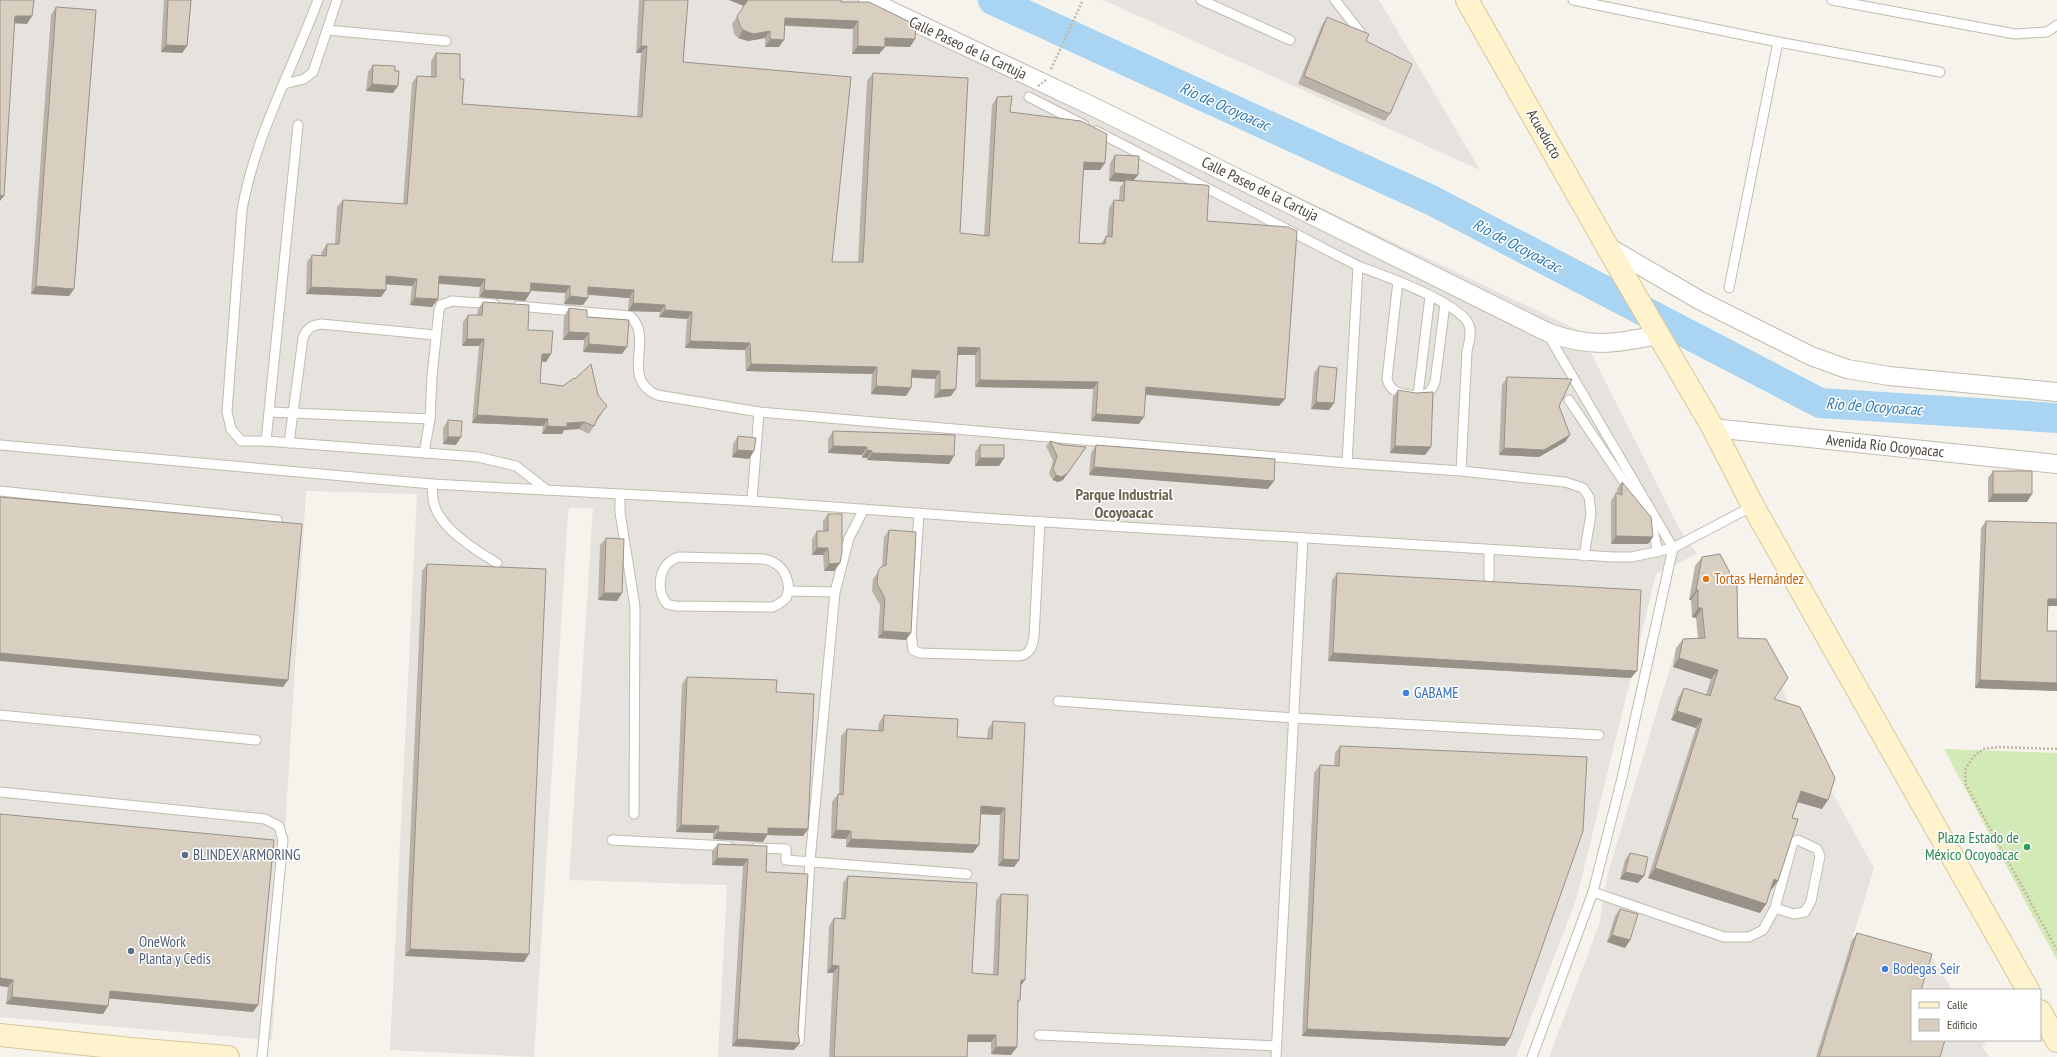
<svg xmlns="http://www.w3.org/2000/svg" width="2057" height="1057" viewBox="0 0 2057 1057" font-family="'PT Sans Narrow',sans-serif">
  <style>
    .industrial { fill: #e6e2dd }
    .garden { fill: #d2eab5 }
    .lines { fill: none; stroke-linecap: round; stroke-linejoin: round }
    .river { stroke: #a9d4f2; stroke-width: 30 }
    .lane-casing { stroke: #c2bbae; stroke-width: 11 }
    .street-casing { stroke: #c2bbae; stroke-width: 20 }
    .secondary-casing { stroke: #d6c79b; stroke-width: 24 }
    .path { stroke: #c4b79f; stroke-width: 2.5; stroke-dasharray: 2 2; stroke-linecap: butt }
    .lane { stroke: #fff; stroke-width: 9 }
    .street { stroke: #fff; stroke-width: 18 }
    .secondary { stroke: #fff3cd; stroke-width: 22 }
    .path-bridge { stroke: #c4b79f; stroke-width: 2.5; stroke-dasharray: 2 2; stroke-linecap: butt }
    .wall { fill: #bab2a6 }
    .shaded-wall { fill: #979187 }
    .building { fill: #d8cfc1; stroke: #979187 }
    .food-dot { fill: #e8710a; stroke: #fff; stroke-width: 1.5 }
    .shop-dot { fill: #3f7fe0; stroke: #fff; stroke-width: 1.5 }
    .leisure-dot { fill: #2e9e5b; stroke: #fff; stroke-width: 1.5 }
    .service-dot { fill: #5c6f8a; stroke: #fff; stroke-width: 1.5 }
    .labels { text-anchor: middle; stroke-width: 3; stroke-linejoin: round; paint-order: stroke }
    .street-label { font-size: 15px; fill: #4b4439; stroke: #fff }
    .food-label { font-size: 15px; fill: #c56008; stroke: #fff; text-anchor: start }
    .shop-label { font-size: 15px; fill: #366cbe; stroke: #fff; text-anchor: start }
    .leisure-label { font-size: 15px; fill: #27864d; stroke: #fff; text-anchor: end }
    .service-label { font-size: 15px; fill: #4e5e75; stroke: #fff; text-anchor: start }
    .water-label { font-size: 16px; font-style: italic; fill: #2e7ab2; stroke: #fff }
    .neighbourhood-label { font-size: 16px; font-weight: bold; fill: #6e6250; stroke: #fff }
  </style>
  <rect width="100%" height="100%" fill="#f6f3ec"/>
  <g class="industrial">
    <path d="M0,0h892l335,163 353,168 99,197 18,26 -41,20 -79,323 -61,160h-798l9,-172 -158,-5 24,-372h-24l-1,5 -34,544 -144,-7 27,-556 -111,-3 -34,549 -272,-23z"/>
    <path d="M1103,0h276l101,170z"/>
    <path d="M1676,648l106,39 11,29 36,71 45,81 -22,72 75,22 2,-10 23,38h-40v50h71l3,4 -4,2 7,11h-440l50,-132 9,-52z"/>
  </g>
  <path class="garden" d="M1944,749l113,4v207l-10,-18z"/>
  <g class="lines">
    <path class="river" d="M993,0l438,200 389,203 237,15"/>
    <defs>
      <g id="lane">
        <path d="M318,0c-26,70 -63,136 -76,210l-15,202 4,17 10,12h25l212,16 38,9 31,24"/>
        <path d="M1201,0l89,40"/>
        <path d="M1335,0l25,32"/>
        <path d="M1573,0l205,42 162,30"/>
        <path d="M1832,0l183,34 32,-2 10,-7"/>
        <path d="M327,30l119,11"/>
        <path d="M284,84l20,-5 9,-7 24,-72"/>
        <path d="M1029,97l55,28"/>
        <path d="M1096,131l262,135c27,10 92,33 109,55 6,9 2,21 0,30l-6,120"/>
        <path d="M1398,281l-11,98c2,5 2,8 7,11 6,5 27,7 34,3 4,-3 5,-7 7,-11l10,-78"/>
        <path d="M1729,288l49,-246"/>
        <path d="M518,306l112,10c25,22 -11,62 27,79l102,17 588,51 114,8 104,11 18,6 6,9 2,17 -7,42"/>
        <path d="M1418,395l12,-99"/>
        <path d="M1569,400l82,122 7,30"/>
        <path d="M270,412l160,7"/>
        <path d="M266,441l32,-316"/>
        <path d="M289,443l14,-105c4,-10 8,-12 18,-14l114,11"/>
        <path d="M0,445l432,39 320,17 245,18 617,38h18l41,-9 80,-42"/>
        <path d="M424,453l6,-34 2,-43 7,-66 2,-5 11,-4 42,3"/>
        <path d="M1347,463l11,-197"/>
        <path d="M432,484c1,6 0,13 2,19 5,25 43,48 63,60"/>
        <path d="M0,491l277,29"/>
        <path d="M620,494v18l15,95 -1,207"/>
        <path d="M752,501l7,-89"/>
        <path d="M919,513l-8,121 2,16 7,3 98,3c12,-1 14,-9 16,-19l6,-116"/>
        <path d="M679,557l85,2c4,1 9,2 12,5 10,6 16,23 10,34 -4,5 -8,6 -13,9l-98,-1 -8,-2c-12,-15 -8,-42 12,-47z"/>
        <path d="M1489,578v-28"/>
        <path d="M788,591l47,1"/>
        <path d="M1058,701l236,17 305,17"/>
        <path d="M0,715l256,25"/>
        <path d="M0,792l265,27 14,7 4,14 -21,217"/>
        <path d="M612,840l116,6"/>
        <path d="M756,848l30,1v11l181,14"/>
        <path d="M1593,892l131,45h25l14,-7 12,-22 18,-66 5,-2 19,9 3,7 -9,45 -6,11 -11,2 -19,-6"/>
        <path d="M1039,1035l237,11"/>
        <path d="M799,1041l11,-180 25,-269 14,-54 15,-29"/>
        <path d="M1276,1057l27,-519"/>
        <path d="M1532,1057l61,-165 29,-114 51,-230 -126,-215"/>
      </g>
      <g id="street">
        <path d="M868,0l230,109 449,223c42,16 68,12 111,3"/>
        <path d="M1610,248l91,53 110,55 36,13 42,7 168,16"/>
        <path d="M1713,428l344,36"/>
      </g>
      <g id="secondary">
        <path d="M1467,0l153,269 93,159 40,78 275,484"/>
        <path d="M2040,1011l17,30"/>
        <path d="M0,1035l131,14 97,8"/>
      </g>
    </defs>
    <use href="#lane" class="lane-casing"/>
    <use href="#street" class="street-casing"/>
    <use href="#secondary" class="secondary-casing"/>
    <g class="path">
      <path d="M1051,69l32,-69"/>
      <path d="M2057,749l-58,-2 -16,2 -10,8 -8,13 1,15 91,165"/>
    </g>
    <use href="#lane" class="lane"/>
    <use href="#street" class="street"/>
    <use href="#secondary" class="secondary"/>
    <path class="path-bridge" d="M1038,86l8,-6"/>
  </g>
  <g class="wall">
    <path d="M164,0h27l-4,46 -5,7 -21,-1z"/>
    <path d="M639,0h49l-5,62 149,200h26l9,-181 6,-8 87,160 24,3 8,-131 5,-8 13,15 95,51 -5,7h-17l-4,73 22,1 5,-8h1l2,-28 5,-8h5l1,-13 4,-5 -15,-1 1,-18 5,-8 23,20 -5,6 74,40 72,185 -133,-11 -7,29 -48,-3 2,-32 -118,-2v-32h-17l-7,41 -17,2 1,-19 -23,-1 -1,10 -5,8 -35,-2 1,-20 -126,-3 -1,-21 -60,-2 2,-29 -28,-2 1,-5 -32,-1 1,-13 -41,-3 -5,10 -19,-1 1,-11 -34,-2 -1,2 -5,8 -46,-4 1,-10 -41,-3 -7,23 -22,-2 2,-19 -26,-2 -5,13 -75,-3 1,-32 5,-7h9l1,-4 5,-7h8l2,-37 6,-7 60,4 9,-121 5,-7 14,1v-16l5,-8 24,26 2,25 175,13 4,-64h-5z"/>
    <path d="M729,0l112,2 69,45 -25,-1 -6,8h-27l1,-25 -68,-3 -6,21h-14v-9l-17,3 -10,-3 -4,-4 -2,-10 12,-18z"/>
    <path d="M56,7l18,282 -5,7 -38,-2 20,-279z"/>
    <path d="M1327,17l39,24 24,73 -5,7 -87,-37 24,-59z"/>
    <path d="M373,65l20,28 -27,-2 2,-19z"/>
    <path d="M483,302l45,28 18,32 -5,-1 -1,22 62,31 -5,6 -3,6 -5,8 -10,-5 -15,1 -2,4h-20l1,-8 -71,-3 7,-77h-17l1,-24 5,-7h9l1,-6z"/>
    <path d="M569,308l18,9 35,37 -39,-2 1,-12h-21l1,-24z"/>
    <path d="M1319,366l15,37 -5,7 -18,-1 3,-36z"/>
    <path d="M1507,377l52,29 11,29 -5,7 -26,15 -40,-2 3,-70z"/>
    <path d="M1398,390l33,57 -6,8 -35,-2 3,-56z"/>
    <path d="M448,420l8,25 -13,-1v-16z"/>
    <path d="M833,431l121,25 -5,8 -82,-4v-2h-5v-3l-34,-2v-14z"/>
    <path d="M738,436l11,23 -17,-2 1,-13z"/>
    <path d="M1050,441l13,4v35l-5,2 -5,-2 -4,-6 4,-13 -7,-15z"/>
    <path d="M980,445l24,13 -5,8h-24v-14z"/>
    <path d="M1096,445l172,44 -179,-14 2,-22z"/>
    <path d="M1993,471l34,31h-39v-24z"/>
    <path d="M1622,482l31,55 -5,7h-37v-43l5,-8 1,1v-5z"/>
    <path d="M828,514l12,49 -6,8h-10l-1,-16h-11v-16l5,-8h6v-10z"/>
    <path d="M1986,521l71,85h-9l-1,25h10v60l-82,-3 6,-160z"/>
    <path d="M889,530l17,110 -28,-2 2,-33 -8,-14 1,-12 9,-12 2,-30z"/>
    <path d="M606,538l16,55 -5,8 -19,-1 2,-55z"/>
    <path d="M1702,557l36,81 36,61 48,110 -24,-7 -6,16 -14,63 -7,9 -5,14 -6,9 -112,-35 48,-150 -25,-8 7,-22 6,-10 22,7 5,-16 -38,-12 3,-19 7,-9 15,-1 -2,-20 -4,-1 -1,-17h-2l6,-34z"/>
    <path d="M427,564l97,398 -119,-6 17,-385z"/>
    <path d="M1337,573l294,105 -303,-17 4,-81z"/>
    <path d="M687,677l89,15 32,137 -5,7 -36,-1 -4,7 -50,-3v-6l-37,-1 6,-148z"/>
    <path d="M884,715l73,22 30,2 1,-10 5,-8 26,139 -5,7 -16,-1 2,-51 -20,-1 -7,39 -127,-6v-8l-15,-1 1,-36 6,-8h1l2,-58 6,-7 31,2 1,-8z"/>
    <path d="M1340,746l165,300 -203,-10 12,-263 6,-8 14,1 1,-13z"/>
    <path d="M0,814l258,191 -5,7 -144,-14 -1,8 -5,8 -97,-10 2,-17 -8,-1z"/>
    <path d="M718,844l49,2 -1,26 28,178 -62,-4 11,-180 -31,-1v-14z"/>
    <path d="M1630,853l14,23 -6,7 -18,-4 5,-19z"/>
    <path d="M848,876l124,97 21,2 3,-74 5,-7 20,92 -1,14 -2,4 -7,51 -20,-1v-12h-23l-1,15h-138l4,-84h-6l2,-47 5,-8 7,1 2,-36z"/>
    <path d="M1620,909l10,31 -5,8 -18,-6 8,-26z"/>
    <path d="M1857,933l55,57v50l28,17h-124l36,-117z"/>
  </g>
  <g class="shaded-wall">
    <path d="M729,0h19l-4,6z"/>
    <path d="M15,16h17l-5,8 -17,-1z"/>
    <path d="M785,18l73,3 -5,8 -73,-4z"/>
    <path d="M743,30l27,1 -5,7 -17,3 -10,-3z"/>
    <path d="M885,38l30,1 -5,8 -30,-1z"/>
    <path d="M770,39l14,1 -5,7h-14z"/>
    <path d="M166,45l21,1 -5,7 -21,-1z"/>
    <path d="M641,46h6l-6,7h-5z"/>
    <path d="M858,46l27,1 -6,7h-27z"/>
    <path d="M372,84l26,2 -5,7 -27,-2z"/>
    <path d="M1084,162l21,1 -5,7h-21z"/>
    <path d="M1114,173l24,2 -6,7 -7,-2 -1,2 -15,-1z"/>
    <path d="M0,195l4,1 -4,5z"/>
    <path d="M386,276l31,3 -5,7 -31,-2z"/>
    <path d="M439,276l46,3 -5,8 -46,-4z"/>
    <path d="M531,283l39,3 -5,7 -39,-3z"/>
    <path d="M36,286l38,3 -5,7 -38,-2z"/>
    <path d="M311,287l75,3 -5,7 -75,-3z"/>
    <path d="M588,287l46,3 -5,8 -46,-4z"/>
    <path d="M484,290l46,3 -5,8 -46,-4z"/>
    <path d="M570,296l18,2 -5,7 -19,-1z"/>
    <path d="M415,298l23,1 -6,8 -22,-2z"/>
    <path d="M633,303l32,2 -5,7 -32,-1z"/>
    <path d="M665,310l27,2 -5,7 -28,-2z"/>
    <path d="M569,332l20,1 -5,7h-21z"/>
    <path d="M467,339h17l-5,7h-17z"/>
    <path d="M690,341l60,2 -5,7 -60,-2z"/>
    <path d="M589,344l38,3 -5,7 -39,-2z"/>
    <path d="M958,347l22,1 -5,7h-22z"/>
    <path d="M542,354h9l-5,8 -9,-1z"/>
    <path d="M751,364l126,3 -5,7 -126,-3z"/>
    <path d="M912,370l28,1 -5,8 -28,-2z"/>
    <path d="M980,380l118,2 -5,7 -118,-2z"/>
    <path d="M876,386l35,2 -5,8 -35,-2z"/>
    <path d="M1146,387l139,12 -6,7 -138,-12z"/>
    <path d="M956,389l-5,7 -17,2 6,-8z"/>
    <path d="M1316,402l18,1 -5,7 -18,-1z"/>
    <path d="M1096,414l48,3 -5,7 -48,-3z"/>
    <path d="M477,415l71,4 -5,7 -71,-3z"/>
    <path d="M584,422l-5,7 -15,1 -2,4h-20l5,-8 20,-3z"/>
    <path d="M1570,435l-5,7 -26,15 -40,-2 5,-7z"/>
    <path d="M448,437h13l-5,8 -13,-1z"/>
    <path d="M833,446l34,1 -5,8 -34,-2z"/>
    <path d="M1395,446l36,1 -6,8 -35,-2z"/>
    <path d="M1086,447l-23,33 -5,2 -5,-2 3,-5z"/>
    <path d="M737,450l17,1 -5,8 -17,-2z"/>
    <path d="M867,450l5,1 -5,7h-5z"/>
    <path d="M872,453l82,3 -5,8 -82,-4z"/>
    <path d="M980,458h24l-5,8h-24z"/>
    <path d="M1094,467l180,14 -6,8 -179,-14z"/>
    <path d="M1993,494h39l-5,8h-39z"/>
    <path d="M1616,536l37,1 -5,7h-37z"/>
    <path d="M817,548h11l-5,7h-11z"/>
    <path d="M840,563l-6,8h-10l5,-7z"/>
    <path d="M1696,590h2l-7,10h-2z"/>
    <path d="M604,593h18l-5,8 -19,-1z"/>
    <path d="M2048,599h9v7h-14z"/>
    <path d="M1698,608h4l-6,10 -4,-1z"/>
    <path d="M883,631l28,2 -5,7 -28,-2z"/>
    <path d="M0,653l288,27 -5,7 -283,-26z"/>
    <path d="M1333,653l304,18 -6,7 -303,-17z"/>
    <path d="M1679,658l39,12 -7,9 -38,-12z"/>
    <path d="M1980,680l77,3v8l-82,-3z"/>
    <path d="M1677,711l25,8 -6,9 -25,-8z"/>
    <path d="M1801,791l27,9 -6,9 -28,-8z"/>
    <path d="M981,806l24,2 -5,7 -24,-1z"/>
    <path d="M681,825l38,1 -6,7 -37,-1z"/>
    <path d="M768,828l40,1 -5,7 -36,-1 -4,7 -50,-3 5,-7z"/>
    <path d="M836,830l15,1 -5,8 -15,-1z"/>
    <path d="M851,839l128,6 -6,8 -127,-6z"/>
    <path d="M717,858l31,1 -5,7 -31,-1z"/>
    <path d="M1003,859l16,1 -5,7 -16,-1z"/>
    <path d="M1655,868l111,36 -6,9 -112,-35z"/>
    <path d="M1625,872l19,4 -6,7 -18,-4z"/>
    <path d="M1774,879l4,2 -7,9 -4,-1z"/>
    <path d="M1612,935l18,5 -5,8 -18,-6z"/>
    <path d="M410,949l119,5 -5,8 -119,-6z"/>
    <path d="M832,965l7,1 -6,7h-6z"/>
    <path d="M0,978l13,2 -5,7 -8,-1z"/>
    <path d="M1021,980h4l-6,8z"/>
    <path d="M110,991l148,14 -5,7 -149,-14z"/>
    <path d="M12,997l96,9 -5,8 -97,-10z"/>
    <path d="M1307,1029l203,9 -5,8 -203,-10z"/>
    <path d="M968,1035h28l-5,7h-28z"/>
    <path d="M737,1039l63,4 -6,7 -62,-4z"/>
    <path d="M996,1047h21l-6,8 -20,-1z"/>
  </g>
  <g class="building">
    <path d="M0,0h34l-2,16h-17l-11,180 -4,-1z"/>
    <path d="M168,0h23l-4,46 -21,-1z"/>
    <path d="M644,0h44l-5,62 168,15 -19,185h31l10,-189 95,5 -8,155 29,3 8,-139 15,-1 -2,16 71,9 26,13 -2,29 -21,-1 -5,81 26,1 1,-8 6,1 2,-37 10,1 1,-21 81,5 3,1 -2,35 81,6 9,4 -12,168 -139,-12 -2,30 -48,-3 2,-32 -118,-2v-32l-22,-1 -2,42 -16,1v-19l-28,-1 -1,18 -35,-2 1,-19 -126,-3 -1,-21 -60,-2 2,-29 -27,-2v-5l-32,-2 1,-13 -46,-3v11l-18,-2v-10l-39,-3 -1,10 -46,-3 1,-11 -46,-3 -1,23 -23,-1 2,-19 -31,-3v14l-75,-3 1,-32 14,1 1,-12h12l4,-44 64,4 10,-128 19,1v-24l24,1v25h4l-2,25 180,13 5,-71h-6z"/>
    <path d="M748,0h93v2h28l47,23 -1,14 -30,-1v9l-27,-1v-25l-73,-3 -1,22 -14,-1v-8l-17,3 -10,-4 -3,-4 -3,-10z"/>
    <path d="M56,7l40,3 -22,279 -38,-3z"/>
    <path d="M1327,17l42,17 -3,7 46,23 -22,50 -86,-38z"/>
    <path d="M373,65l22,1v5h4l-1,15 -26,-2z"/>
    <path d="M1115,155l24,1 -1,19 -24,-2z"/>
    <path d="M483,302l46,3 -1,25 25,1 -2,23h-9l-2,29 23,3 11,-8 1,1 16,-15 7,31 9,11 -9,11 -4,9 -10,-4 -17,1v4l-20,-1 1,-7 -71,-4 7,-76h-17l1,-24h14z"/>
    <path d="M569,308l18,2v7l42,3 -2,27 -38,-3v-11l-20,-1z"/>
    <path d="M1319,366l18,2 -3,35 -18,-1z"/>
    <path d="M1507,377l65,2 -13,27 11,29 -26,15 -40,-2z"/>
    <path d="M1398,390l18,3 17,-1 -2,55 -36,-1z"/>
    <path d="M448,420l14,1 -1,16h-13z"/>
    <path d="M833,431l122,4 -1,21 -82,-3v-2l-5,-1v-3l-34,-1z"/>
    <path d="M738,436l18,2 -2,13 -17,-1z"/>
    <path d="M1050,441l13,4 23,2 -19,27 -6,3 -5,-2 -3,-6 4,-13z"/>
    <rect x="980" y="445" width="24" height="13"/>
    <path d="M1096,445l179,14 -1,22 -180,-14z"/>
    <rect x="1993" y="471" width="39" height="23"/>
    <path d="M1622,482l29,35 2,20 -37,-1v-43l6,2z"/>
    <path d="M0,497l302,27 -14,156 -288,-27z"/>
    <path d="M828,514h14v38l-2,11 -11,1 -1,-16h-11v-17h11z"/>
    <path d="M1986,521l71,2v76h-9l-1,32h10v52l-77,-3z"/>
    <path d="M889,530l27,2 -5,101 -28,-2 2,-33 -8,-14 1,-13 3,-4 5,-2z"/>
    <path d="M606,538l18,1 -2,54h-18z"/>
    <path d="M1720,554l17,32 1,52 28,1 22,39 -14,21 26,8 35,71 -7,22 -27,-9 -9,27 6,1 -20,62 -4,-2 -8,25 -111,-36 47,-149 -25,-8 7,-23 26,8 8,-26 -39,-12 4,-19 22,-1 -3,-30h-4v-18h-2l6,-33z"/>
    <path d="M427,564l119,5 -17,385 -119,-5z"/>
    <path d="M1337,573l304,17 -4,81 -304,-18z"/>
    <path d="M687,677l90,3 -1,12 38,2 -6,135 -40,-1v6l-50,-2 1,-6 -38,-1z"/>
    <path d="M884,715l74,4 -1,18 35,2 1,-18 32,2 -6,137 -16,-1 2,-51 -24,-2 -2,39 -128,-6v-8l-15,-1 2,-36 5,1 4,-66 36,2z"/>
    <path d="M1340,746l247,11 -4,74 -73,207 -203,-9 13,-264 19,1z"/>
    <path d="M0,814l274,26 -16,165 -148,-14 -2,15 -96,-9 1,-17 -13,-2z"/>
    <path d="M718,844l49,2 -1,26 42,2 -10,159 2,10 -63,-4 11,-180 -31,-1z"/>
    <path d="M1630,853l18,4 -4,19 -19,-4z"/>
    <path d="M848,876l129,7 -5,90 26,2 3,-81 27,1 -3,85h-4l-1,20h-2l-1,47h-21v-12h-28l-1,22h-133l5,-91 -7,-1 2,-47 11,1z"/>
    <path d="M1620,909l18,5 -8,26 -18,-5z"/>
    <path d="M1857,933l75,21 -11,36h-9v50h33l-5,17h-121z"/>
  </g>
  <circle class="food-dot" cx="1706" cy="579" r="4"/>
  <g class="shop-dot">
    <circle cx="1406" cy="693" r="4"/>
    <circle cx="1885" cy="969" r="4"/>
  </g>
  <circle class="leisure-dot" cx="2027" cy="847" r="4"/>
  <g class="service-dot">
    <circle cx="185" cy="855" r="4"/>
    <circle cx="131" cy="951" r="4"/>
  </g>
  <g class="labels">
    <g class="street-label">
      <text transform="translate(968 48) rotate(25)" y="5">Calle Paseo de la Cartuja</text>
      <text transform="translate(1544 134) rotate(60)" y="5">Acueducto</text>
      <text transform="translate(1260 189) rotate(26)" y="5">Calle Paseo de la Cartuja</text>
      <text transform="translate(1885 446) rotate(6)" y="5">Avenida Río Ocoyoacac</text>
    </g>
    <g class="food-label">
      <text x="1714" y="584">Tortas Hernández</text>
    </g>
    <g class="shop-label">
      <text x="1414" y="698">GABAME</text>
      <text x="1893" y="974">Bodegas Seir</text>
    </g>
    <g class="leisure-label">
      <text x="2019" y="843">Plaza Estado de<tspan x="2019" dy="17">México Ocoyoacac</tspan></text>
    </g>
    <g class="service-label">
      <text x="193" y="860">BLINDEX ARMORING</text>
      <text x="139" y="947">OneWork<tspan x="139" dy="17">Planta y Cedis</tspan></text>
    </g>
    <g class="water-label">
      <text transform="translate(1225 106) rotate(24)" y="6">Rio de Ocoyoacac</text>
      <text transform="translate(1517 245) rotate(28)" y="6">Rio de Ocoyoacac</text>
      <text transform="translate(1874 406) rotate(4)" y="6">Rio de Ocoyoacac</text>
    </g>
    <g class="neighbourhood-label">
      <text x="1124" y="500">Parque Industrial<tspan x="1124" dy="18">Ocoyoacac</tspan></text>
    </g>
  </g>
  <rect x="1911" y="989" width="130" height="52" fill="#ffffff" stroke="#b7b4b0"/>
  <rect x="1919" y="1002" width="20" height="6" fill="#fff3cd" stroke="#b7b4b0"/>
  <text x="1947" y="1009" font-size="12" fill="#4b4439">Calle</text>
  <rect x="1919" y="1019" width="20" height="12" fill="#d8cfc1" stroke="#b7b4b0"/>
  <text x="1947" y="1029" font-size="12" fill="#4b4439">Edificio</text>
</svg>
